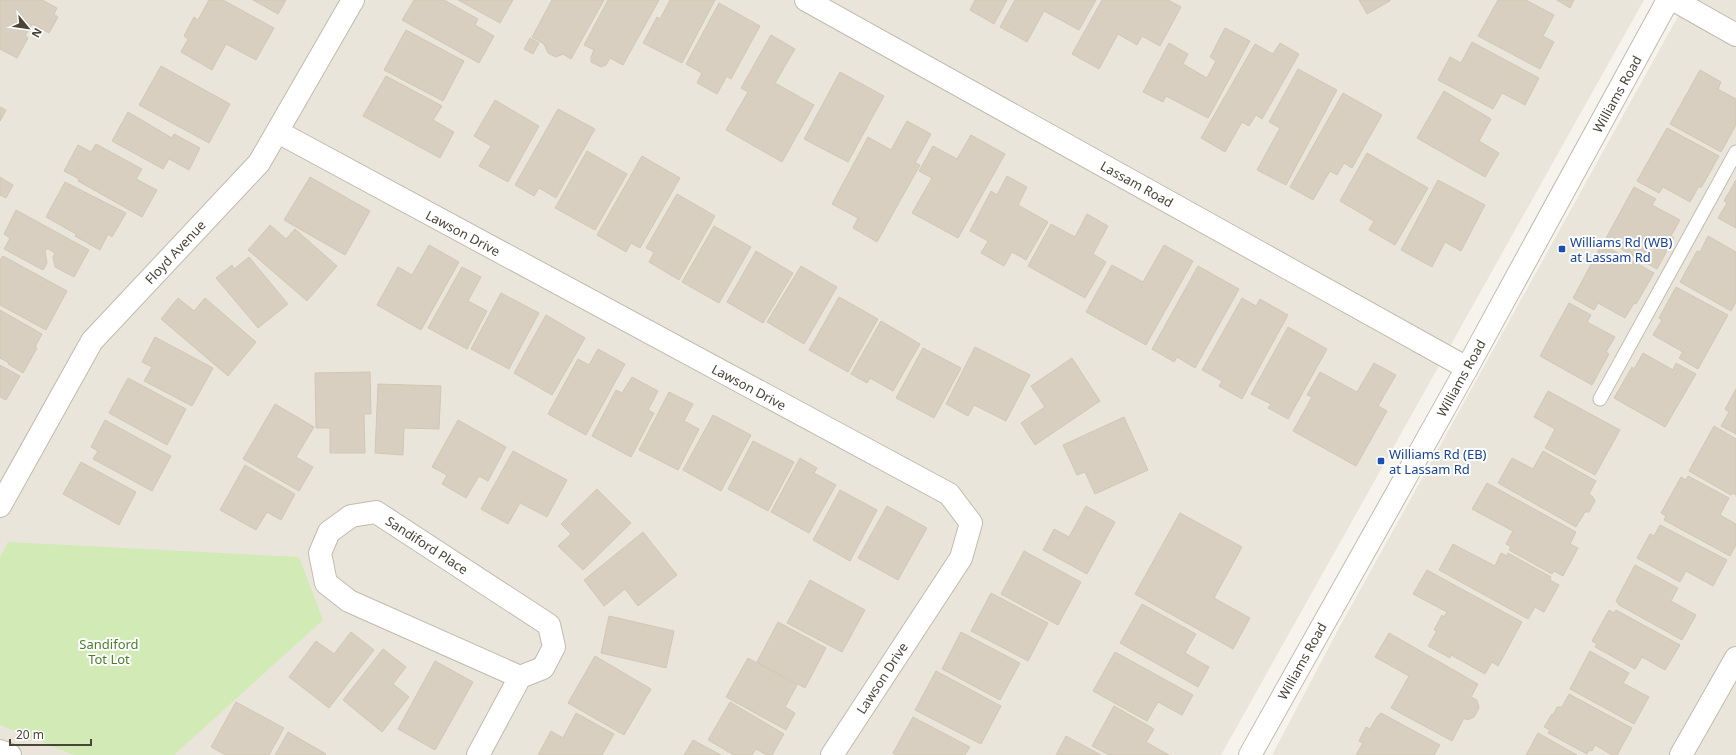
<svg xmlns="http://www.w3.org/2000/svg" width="1736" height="755" viewBox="0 0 1736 755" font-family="'Noto Sans',sans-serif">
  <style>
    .residential { fill: #eae5da }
    .green { fill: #d2eab5 }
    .building { fill: #d8cfc1; stroke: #d3c7b4 }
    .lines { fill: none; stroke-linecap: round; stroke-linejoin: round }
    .service-casing { stroke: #c2bbae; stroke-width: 15 }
    .minor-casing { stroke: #c2bbae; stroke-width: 24 }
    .tertiary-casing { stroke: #c2bbae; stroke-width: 24 }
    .service { stroke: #fff; stroke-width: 13 }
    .minor { stroke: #fff; stroke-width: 22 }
    .tertiary { stroke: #fff; stroke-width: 22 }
    .transit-dot { fill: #1a4fb4; stroke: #fff; stroke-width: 1.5 }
    .labels { text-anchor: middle; stroke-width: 4; stroke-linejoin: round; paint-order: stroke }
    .street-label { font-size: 13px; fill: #4b4439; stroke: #fff }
    .transit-label { font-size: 13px; fill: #164399; stroke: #fff; text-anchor: start }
    .park-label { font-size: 13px; fill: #4a7f2a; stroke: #fff }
  </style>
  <rect width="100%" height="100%" fill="#f6f3ec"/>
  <g class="residential">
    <path d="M0,0h1644l-423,755h-1221z"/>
    <path d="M1687,0h49v755h-464l67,-127z"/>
  </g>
  <path class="green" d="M8,542l291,15 24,63 -149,135h-100l-74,-30v-168z"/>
  <g class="building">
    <path d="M0,0h42l15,8 -3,6 4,3 -9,16 -17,-9 -7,12 3,2 -11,20 -17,-9z"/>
    <path d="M209,0h14l51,28 -18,32 -30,-16 -14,26 -31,-18 7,-13 -4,-3 10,-19 4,3z"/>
    <path d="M253,0h33l-8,14z"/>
    <path d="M414,0h30l34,19 -3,6 19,11 -15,27 -77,-43z"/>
    <path d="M458,0h55l-13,23z"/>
    <path d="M552,0h52l-33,59 -8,-5 -7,3 -8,-4 -4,-9 -12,-7z"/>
    <path d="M608,0h51l-36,65 -13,-7 -4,7 -5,2 -10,-5v-5l3,-7 -10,-5z"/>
    <path d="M670,0h45l-33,63 -39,-20 14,-26 3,2z"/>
    <path d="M975,0h32l-13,24 -24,-14z"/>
    <path d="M1015,0h81l-17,30 -35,-19 -17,31 -27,-15z"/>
    <path d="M1102,0h66l13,7 -21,39 -18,-10 -5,9 -19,-11 -19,35 -27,-15z"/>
    <path d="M1359,0h31v1l-23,13z"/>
    <path d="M1498,0h28l28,15 -11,21 11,6 -14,27 -62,-33z"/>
    <path d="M1557,0h17l-4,8z"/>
    <path d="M719,3l41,23 -29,53 -4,-3 -10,18 -20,-11 5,-10 -16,-9z"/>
    <path d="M1225,28l25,13 -42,77 -42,-22 -3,6 -20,-10 26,-49 19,11 -5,10 24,14 9,-17 -6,-4z"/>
    <path d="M406,30l58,31 -21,40 -59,-31z"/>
    <path d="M771,35l24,14 -20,34 39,22 -32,57 -56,-32 22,-38 -7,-4z"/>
    <path d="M530,38l9,5 -6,11 -9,-5z"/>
    <path d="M1472,42l67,36 -14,27 -23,-12 -9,16 -55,-29 12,-23 11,6z"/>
    <path d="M1280,43l19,11 -37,65 -6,-4 -7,11 -7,-4 -17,30 -24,-14 54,-94 18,10z"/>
    <path d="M161,66l69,38 -21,39 -70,-38z"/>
    <path d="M1298,69l39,21 -51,95 -29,-15 23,-42 -11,-6z"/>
    <path d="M1700,70l21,12 -3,7 18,10v26l-15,27 -51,-28z"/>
    <path d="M840,72l44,24 -36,66 -44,-23z"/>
    <path d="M386,76l56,30 -9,14 21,12 -14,26 -77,-42z"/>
    <path d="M1444,91l47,28 -12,22 20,12 -14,24 -68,-39z"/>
    <path d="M1343,93l39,22 -30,53 -8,-5 -7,12 -7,-4 -17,29 -23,-13z"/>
    <path d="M495,100l44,26 -31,56 -29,-16 12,-20 -17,-10z"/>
    <path d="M0,107l6,3 -6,11z"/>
    <path d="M558,109l37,20 -39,69 -17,-10 -5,8 -19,-11z"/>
    <path d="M128,112l44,26 2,-4 26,14 -11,22 -20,-11 -6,10 -51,-28z"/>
    <path d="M907,121l24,13 -16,29 5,2 -43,77 -24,-14 5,-10 -26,-14 36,-67 23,13z"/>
    <path d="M1667,128l52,28 -18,32 -2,-2 -9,16 -27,-15 -4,6 -22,-12z"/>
    <path d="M971,135l34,19 -47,84 -46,-25 20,-35 -13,-7 14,-25 24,13z"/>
    <path d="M96,144l46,25 -6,10 21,11 -15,27 -64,-36 1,-2 -15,-8 14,-26 13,7z"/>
    <path d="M587,151l40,23 -32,56 -40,-22z"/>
    <path d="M1367,153l61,35 -33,57 -26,-15 5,-9 -34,-20z"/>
    <path d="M642,156l38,22 -40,70 -9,-5 -5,9 -29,-17z"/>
    <path d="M1007,176l20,11 -9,18 30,17 -22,38 -14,-8 -8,14 -23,-13 7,-12 -18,-10 21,-40 6,4z"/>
    <path d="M0,177l13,8 -7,13 -6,-3z"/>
    <path d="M310,177l60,34 -25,44 -61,-35z"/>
    <path d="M1438,180l47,25 -24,46 -16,-9 -13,25 -31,-17z"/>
    <path d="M1736,180v48l-18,-10 9,-15 -3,-2z"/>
    <path d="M65,182l61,31 -14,24 -4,-3 -8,16 -25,-14 1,-2 -30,-17z"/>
    <path d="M1634,187l22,12 -4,6 28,15 -9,16 3,2 -17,31 -52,-29z"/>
    <path d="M677,194l38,22 -36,64 -30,-18 5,-10 -8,-4z"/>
    <path d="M16,210l73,40 -15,27 -19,-10 -2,-10 2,-4 -8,-5 -2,4 2,11 -4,7 -39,-21 6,-11 -6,-4z"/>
    <path d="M1087,214l21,12 -15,28 13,8 -21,36 -57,-32 23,-42 24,13z"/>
    <path d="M270,225l16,14 9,-10 42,37 -30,35 -59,-51z"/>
    <path d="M714,226l37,21 -32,56 -37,-21z"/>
    <path d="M1708,236l28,16v50l-5,9 -51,-29 17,-31 3,1z"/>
    <path d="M1602,244l52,29 -18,31 -2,-1 -9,15 -27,-15 -4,7 -21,-12z"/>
    <path d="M429,245l30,17 -38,68 -44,-25 21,-38 14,8z"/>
    <path d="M1164,245l29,16 -47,84 -60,-33 26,-47 31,17z"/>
    <path d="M756,251l37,22 -30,50 -36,-21z"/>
    <path d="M3,256l64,35 -21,39 -46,-25v-45z"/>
    <path d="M249,257l39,47 -30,24 -42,-50 16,-13 2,4z"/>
    <path d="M801,266l36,21 -33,57 -37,-22z"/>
    <path d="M1198,266l41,23 -44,79 -18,-11 -3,5 -22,-13z"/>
    <path d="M462,267l19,10 -13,24 19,10 -20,38 -39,-21z"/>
    <path d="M1676,287l52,28 -30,54 -19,-11 4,-6 -30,-17 9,-15 -3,-2z"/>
    <path d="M501,293l38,20 -30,56 -38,-20z"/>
    <path d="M839,297l39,22 -30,53 -39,-22z"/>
    <path d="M178,298l16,13 11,-13 51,44 -28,34 -67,-57z"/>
    <path d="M1242,298l14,8 4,-7 28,16 -46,84 -23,-13 3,-5 -20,-11z"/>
    <path d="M1569,303l22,12 -4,7 28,15 -9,15 3,2 -17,31 -52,-29z"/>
    <path d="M0,310l42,24 -7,13 2,1 -14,25 -15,-9 1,-1 -9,-5z"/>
    <path d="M546,315l39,23 -33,57 -38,-22z"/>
    <path d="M881,321l39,23 -27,47 -23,-13 -3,5 -16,-9z"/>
    <path d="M1288,327l39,22 -39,70 -20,-11 3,-4 -20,-10z"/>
    <path d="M155,337l58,31 -21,38 -48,-25 8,-14 -10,-5z"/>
    <path d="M975,347l55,28 -24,46 -32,-16 -6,11 -22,-12z"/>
    <path d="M923,348l38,20 -27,50 -38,-20z"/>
    <path d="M598,349l27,15 -39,71 -38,-21 30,-55 11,6z"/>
    <path d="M1643,353l30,17 3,-7 20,11 -31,53 -51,-29 18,-31 2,2z"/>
    <path d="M1072,358l28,43 -65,44 -14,-22 24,-16 -14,-21z"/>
    <path d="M1374,363l22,12 -18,31 9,5 -31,55 -63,-35 19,-34 -5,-2 13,-23 37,20z"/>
    <path d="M0,365l20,11 -14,24 -6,-3z"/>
    <path d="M370,372l1,42h-7l1,39h-35v-25h-14l-1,-55z"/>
    <path d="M632,377l26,14 -10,19 6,3 -23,44 -39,-21 24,-46 6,3z"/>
    <path d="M128,378l58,31 -19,36 -58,-32z"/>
    <path d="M378,384l63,2 -2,43 -35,-1 -1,27 -28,-2z"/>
    <path d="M1736,389v45l-15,-8 8,-14 -4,-3z"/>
    <path d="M1548,391l72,39 -25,45 -50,-27 10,-19 -21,-12z"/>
    <path d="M669,392l24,12 -9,17 15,8 -21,41 -39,-20z"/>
    <path d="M275,404l39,23 -18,30 17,10 -14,24 -56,-32z"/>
    <path d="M713,415l38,20 -30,56 -38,-21z"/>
    <path d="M1124,417l24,53 -53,24 -10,-22 -8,3 -14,-30z"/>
    <path d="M105,420l66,36 -19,35 -59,-32 5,-8 -7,-4z"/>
    <path d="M458,420l48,27 -18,34 -9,-5 -13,22 -24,-14 5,-9 -15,-8z"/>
    <path d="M1714,426l22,13v56l-4,-2 -1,2 -42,-24z"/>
    <path d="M753,441l41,21 -26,49 -40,-22z"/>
    <path d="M513,451l54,29 -20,37 -27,-14 -12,21 -27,-15z"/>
    <path d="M1543,451l53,30 -7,13 4,3 2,4 -6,11h-4l-9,15 -78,-44 14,-25 21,11z"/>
    <path d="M800,458l17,10 -3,5 22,12 -27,48 -38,-21z"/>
    <path d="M81,462l55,30 -17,33 -56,-31z"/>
    <path d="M245,465l50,29 -14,26 -14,-8 -11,18 -36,-20z"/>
    <path d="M1688,476l41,22 -9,17 16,9v21l-6,11 -66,-36 2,-4 -5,-3 20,-36 5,3z"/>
    <path d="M1487,483l89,49 -6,12 8,4 -15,28 -9,-5 -2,3 -43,-24 2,-3 -5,-3 7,-13 -41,-22z"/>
    <path d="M597,489l34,34 -48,47 -25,-24 13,-12 -10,-10z"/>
    <path d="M840,490l37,20 -27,51 -37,-21z"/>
    <path d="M887,506l40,22 -29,52 -40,-22z"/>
    <path d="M1086,506l29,16 -28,52 -44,-24 11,-21 15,8z"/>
    <path d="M1180,513l62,34 -28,51 36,20 -17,31 -98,-55z"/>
    <path d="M1660,525l67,35 -14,26 -27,-15 -6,11 -43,-24 13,-24 4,2z"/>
    <path d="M643,532l34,43 -39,31 -13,-17 -21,17 -20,-26z"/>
    <path d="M1453,544l42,22 6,-13 6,3 1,-3 43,24 -1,3 9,5 -15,27 -9,-5 -7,12 -89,-49z"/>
    <path d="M1024,551l57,31 -23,43 -57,-31z"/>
    <path d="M1635,565l43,23 -7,13 25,14 -14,25 -63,-35 -3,-4z"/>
    <path d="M1427,570l95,52 -24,44 -6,-4 -7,12 -34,-19 -1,3 -22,-12 9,-15 -3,-1 8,-15 2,2 3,-5 -34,-18z"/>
    <path d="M810,580l55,30 -23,42 -55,-29z"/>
    <path d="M991,593l57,30 -20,38 -57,-30z"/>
    <path d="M1142,604l54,30 -11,19 24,14 -11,20 -78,-44z"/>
    <path d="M1609,610l5,3 2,-3 64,35 -15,25 -23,-13 -7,12 -40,-22 2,-3 -5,-3z"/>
    <path d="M609,616l65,15 -8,37 -65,-15z"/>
    <path d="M778,622l48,26 -21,40 -48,-26z"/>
    <path d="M351,632l23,18 -45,58 -40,-31 27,-36 18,13z"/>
    <path d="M961,632l59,31 -20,37 -58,-31z"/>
    <path d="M1389,633l89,51 -7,13 6,3 2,8 -5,9 -7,3 -3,-2 -12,23 -61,-33 18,-32 -34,-19z"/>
    <path d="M383,649l23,18 -13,17 16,13 -27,35 -39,-32z"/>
    <path d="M1590,651l39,22 -6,10 26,14 -15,27 -64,-35z"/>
    <path d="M1115,652l78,43 -11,20 -24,-13 -11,19 -54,-30z"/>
    <path d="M595,656l56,33 -27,46 -56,-32z"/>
    <path d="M748,658l49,27 -12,22 10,6 -9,17 -60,-33z"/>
    <path d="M435,661l38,21 -38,68 -37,-21z"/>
    <path d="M936,671l65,35 -20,38 -66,-34z"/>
    <path d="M1569,694l63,34 -15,27h-5l-17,-10 -3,6 -3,-1 -2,4 -39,-21 2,-3 -6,-3 8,-13 1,1 4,-8h5z"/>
    <path d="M236,702l48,26 -15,27h-43l-15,-8z"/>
    <path d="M730,702l54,32 -12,21h-5l-11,-6 -4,6h-18l-26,-15z"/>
    <path d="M1114,706l40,23 -8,13 23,13h-60l-17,-9z"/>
    <path d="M576,713l38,21 -12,21h-64l13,-24 12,7z"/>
    <path d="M1381,713l59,32 -6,10h-78l7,-12 -4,-2 7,-14 4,2 7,-12z"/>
    <path d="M913,717l57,30 -5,8h-69l-3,-2z"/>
    <path d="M288,732l38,22 -1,1h-50z"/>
    <path d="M1538,733l39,22h-51z"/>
    <path d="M1066,736l35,19h-45z"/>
    <path d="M693,740l28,15h-37z"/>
  </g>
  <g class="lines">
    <defs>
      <path id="service" d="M1600,399l136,-247"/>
      <g id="minor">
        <path d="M806,0l661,368"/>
        <path d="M1674,0l62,35"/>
        <path d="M278,132l671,362 22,29 -10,35 -129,197"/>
        <path d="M0,506l92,-165 167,-178 94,-163"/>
        <path d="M0,751l10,4"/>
        <path d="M478,755l42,-78 23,-9 11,-21 -5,-22 -173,-113 -25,4 -22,16 -9,21 6,30 23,18 171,76"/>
        <path d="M1681,755l55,-97"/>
      </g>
      <path id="tertiary" d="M1250,755l217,-387 201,-368"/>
    </defs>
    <use href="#service" class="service-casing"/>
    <use href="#minor" class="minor-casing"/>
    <use href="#tertiary" class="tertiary-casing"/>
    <use href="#service" class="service"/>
    <use href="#minor" class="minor"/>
    <use href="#tertiary" class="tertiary"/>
  </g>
  <g class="transit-dot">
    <rect x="1558" y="245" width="8" height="8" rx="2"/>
    <rect x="1377" y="457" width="8" height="8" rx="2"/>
  </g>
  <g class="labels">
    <g class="street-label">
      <text transform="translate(1617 94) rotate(-61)" y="5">Williams Road</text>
      <text transform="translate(1137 184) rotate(29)" y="5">Lassam Road</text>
      <text transform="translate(463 233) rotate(28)" y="5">Lawson Drive</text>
      <text transform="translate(175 252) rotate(-47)" y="5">Floyd Avenue</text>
      <text transform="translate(1461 378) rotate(-61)" y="5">Williams Road</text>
      <text transform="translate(749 387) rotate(28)" y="5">Lawson Drive</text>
      <text transform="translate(427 545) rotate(33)" y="5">Sandiford Place</text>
      <text transform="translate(1302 661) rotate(-61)" y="5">Williams Road</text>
      <text transform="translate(882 678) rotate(-57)" y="5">Lawson Drive</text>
    </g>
    <g class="transit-label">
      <text x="1570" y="247">Williams Rd (WB)<tspan x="1570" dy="15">at Lassam Rd</tspan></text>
      <text x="1389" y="459">Williams Rd (EB)<tspan x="1389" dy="15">at Lassam Rd</tspan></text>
    </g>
    <g class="park-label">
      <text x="109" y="649">Sandiford<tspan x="109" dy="15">Tot Lot</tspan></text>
    </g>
  </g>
  <g transform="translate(28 28) rotate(119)" stroke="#ffffff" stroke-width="3" paint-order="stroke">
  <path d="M0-3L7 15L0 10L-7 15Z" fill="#4b4439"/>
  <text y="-6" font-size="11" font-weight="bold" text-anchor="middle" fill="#4b4439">N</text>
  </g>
  <path d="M10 739v6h81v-6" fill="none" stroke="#4b4439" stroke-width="2"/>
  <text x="16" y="739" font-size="12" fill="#4b4439" stroke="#ffffff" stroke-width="3" paint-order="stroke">20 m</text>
</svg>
